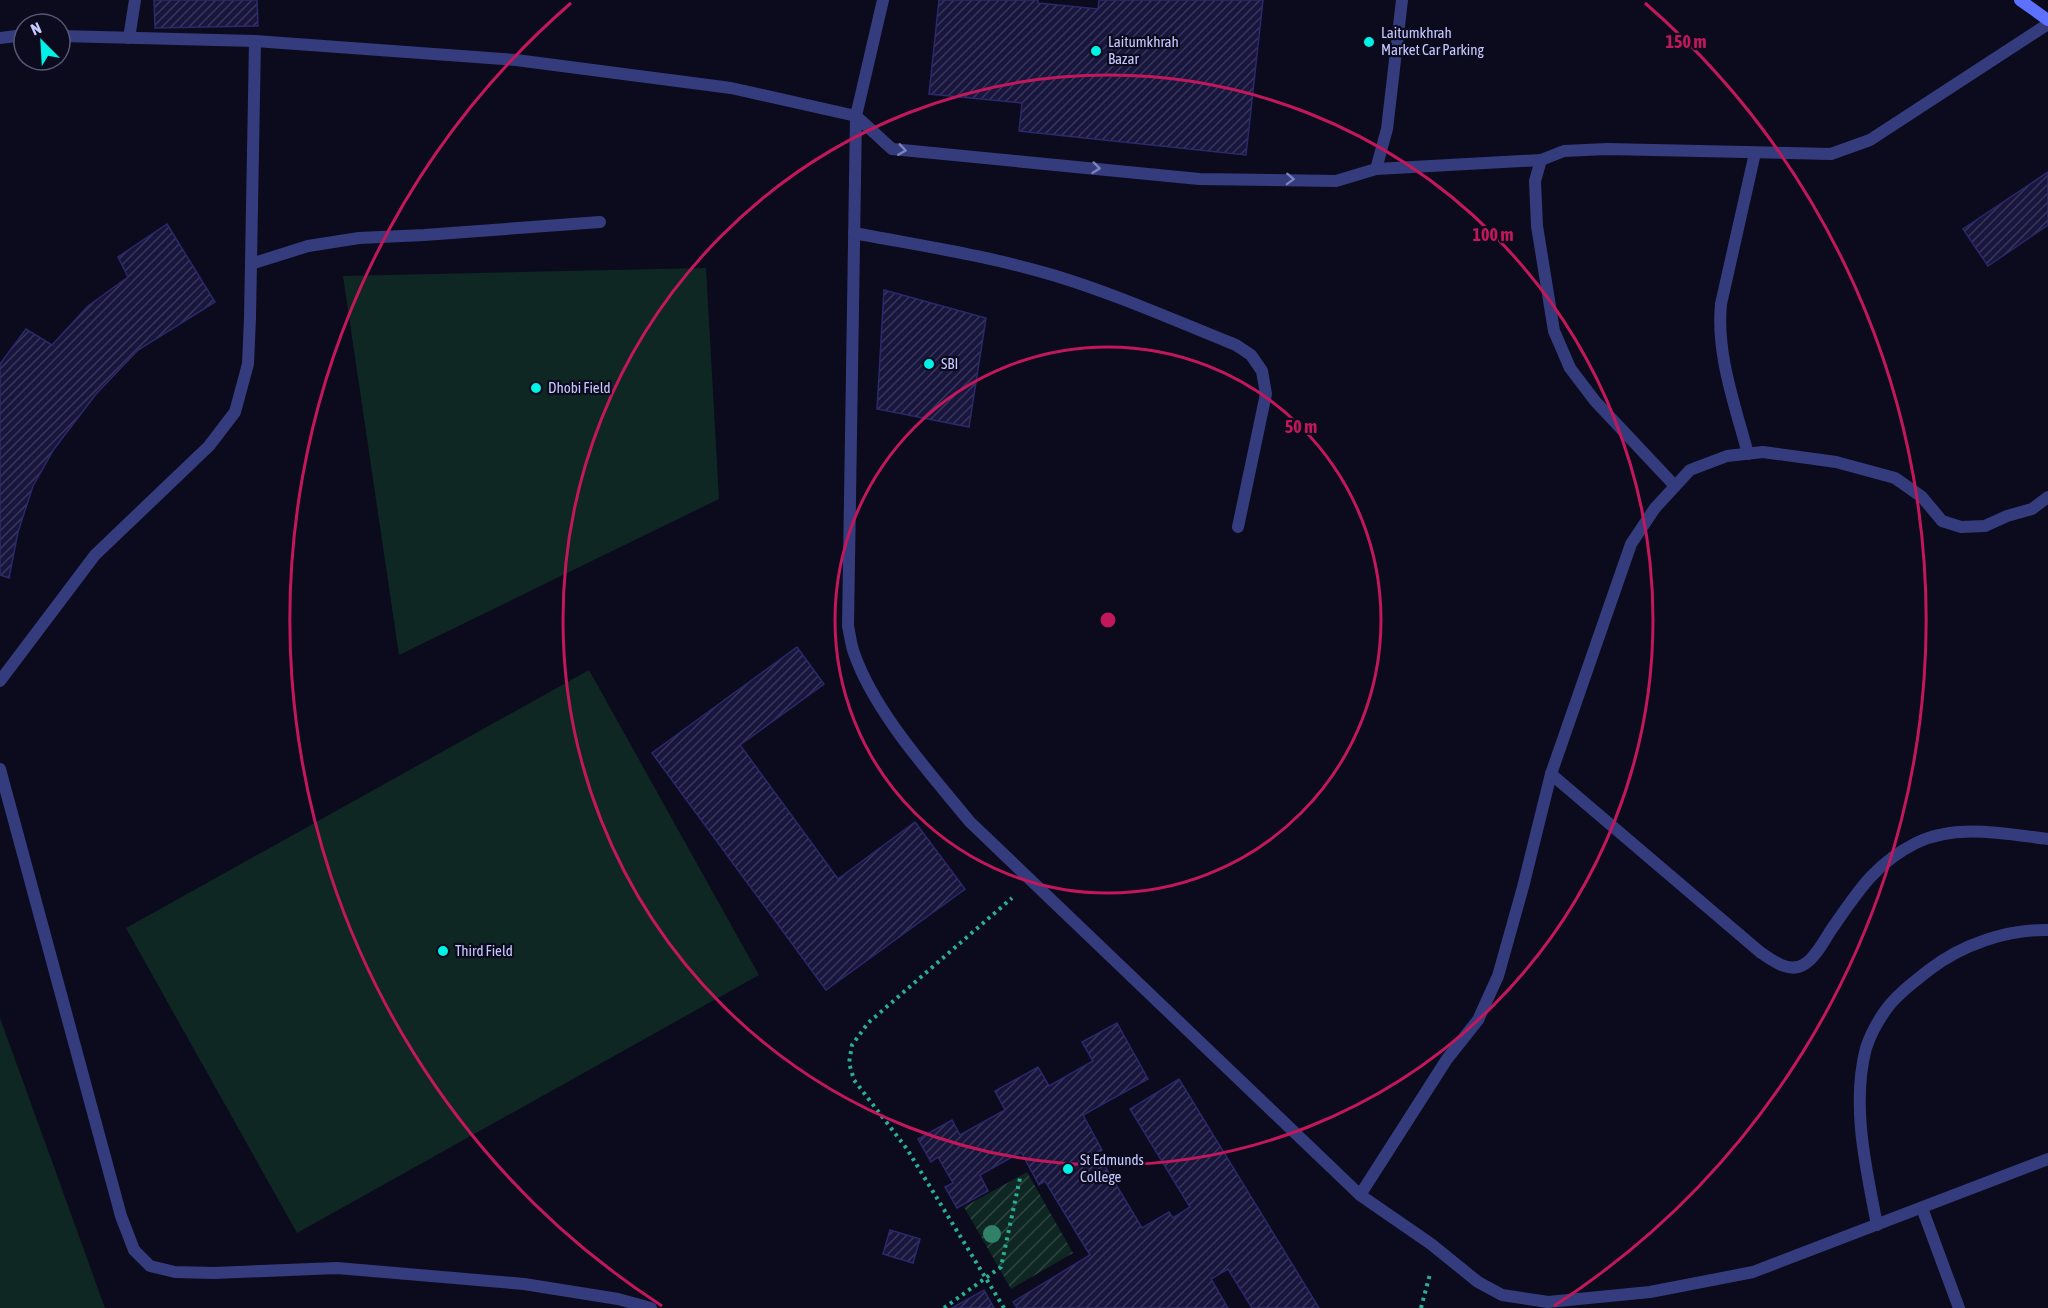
<svg xmlns="http://www.w3.org/2000/svg" width="2048" height="1308" viewBox="0 0 2048 1308" font-family="'Asap Condensed',sans-serif">
  <style>
    .grass { fill: #0e2722 }
    .garden { fill: url(#garden-furrows) }
    .building { fill: url(#building-hatch); stroke: #2b286b; stroke-width: 1.5 }
    .lines { fill: none; stroke-linecap: round; stroke-linejoin: round }
    .path { stroke: #29b094; stroke-width: 4; stroke-dasharray: 3 4.5; stroke-linecap: butt }
    .lane { stroke: #343c7d; stroke-width: 12 }
    .street { stroke: #343c7d; stroke-width: 12 }
    .secondary { stroke: #5d71ff; stroke-width: 12 }
    .tree { fill: #318169 }
    .oneway { stroke: #7d82be }
    .ring { fill: none; stroke: #c2185b; stroke-width: 3 }
    .poi-dot { fill: #00f1e6; stroke: #0b0b1d; stroke-width: 2 }
    .labels { text-anchor: middle; stroke-width: 4.5; stroke-linejoin: round; paint-order: stroke }
    .poi-label { font-size: 15px; fill: #c6c8ff; stroke: #0b0b1d; text-anchor: start }
    .centre { fill: #c2185b; stroke: #0b0b1d; stroke-width: 3 }
    .ring-label { font-size: 18px; text-anchor: middle; font-weight: bold; fill: #c2185b; stroke: #0b0b1d; stroke-width: 4.5; stroke-linejoin: round; paint-order: stroke }
  </style>
  <defs>
    <pattern id="garden-furrows" width="10" height="10" patternUnits="userSpaceOnUse" patternTransform="scale(1.5)"><rect width="10" height="10" fill="#0e2722"/><path d="M-1 1l2-2M0 10L10 0M9 11l2-2" fill="none" stroke="#304543"/></pattern>
    <pattern id="building-hatch" width="6" height="6" patternUnits="userSpaceOnUse" patternTransform="scale(1.5)"><rect width="6" height="6" fill="#19163e"/><path d="M-1 1l2-2M0 6l6-6M5 7l2-2" fill="none" stroke="#39365b"/></pattern>
  </defs>
  <rect width="100%" height="100%" fill="#0b0b1d"/>
  <g class="grass">
    <path d="M706,268l13,231 -320,156 -56,-379z"/>
    <path d="M589,670l170,305 -462,258 -171,-305z"/>
    <path d="M0,1018l105,290h-105z"/>
  </g>
  <path class="garden" d="M1027,1172l46,81 -62,36 -47,-82z"/>
  <g class="building">
    <path d="M154,0h103l1,26 -103,2z"/>
    <path d="M939,0h99v3l60,6 1,-9h164l-17,155 -227,-24 3,-28 -93,-9z"/>
    <path d="M2048,172v53l-60,41 -25,-37z"/>
    <path d="M167,224l48,78 -77,48 -42,44 -42,55 -21,37 -15,46 -9,46 -9,-3v-211l26,-35 26,16 36,-39 40,-29 -10,-20z"/>
    <path d="M884,290l102,28 -17,109 -92,-18z"/>
    <path d="M797,647l27,37 -84,61 98,134 77,-57 50,67 -139,101 -174,-237z"/>
    <path d="M1117,1023l31,56 -65,36 19,35 -5,3 45,75 27,-16 4,6 17,-11 -60,-98 49,-30 140,229h-67l-24,-39 -17,10 17,29h-211l-4,-6 77,-47 -45,-74 -6,4 -18,-33 -41,23 8,16 -31,17 -12,-21 8,-4 -15,-26 -7,5 -13,-23 34,-19 8,15 45,-25 -10,-19 43,-24 11,19 44,-25 -11,-19z"/>
    <path d="M890,1230l30,9 -7,24 -30,-9z"/>
    <path d="M984,1290l10,18h-42z"/>
  </g>
  <g class="lines">
    <g class="path">
      <path d="M944,1308l57,-41 19,-89"/>
      <path d="M1004,1308l-97,-159 -53,-69 -5,-17 3,-18 16,-22 144,-125"/>
      <path d="M1421,1308l9,-34"/>
    </g>
    <g class="lane">
      <path d="M856,116l36,33 307,30 137,2 40,-12 11,-40 15,-129"/>
      <path d="M1376,169l165,-9"/>
      <path d="M251,264l57,-18 51,-8 65,-3 176,-13"/>
      <path d="M0,681l95,-126 114,-109 26,-34 13,-48 2,-46 5,-277"/>
      <path d="M0,769l121,447 13,34 16,16 25,6 39,1 123,-5 187,16 94,15 33,9"/>
    </g>
    <g class="street">
      <path d="M883,0l-27,116 -8,510c2,9 3,19 6,27 21,60 76,120 116,169l390,373 71,49 47,38 24,13 46,7 102,-10 103,-20 295,-113"/>
      <path d="M60,36l195,5 261,19 215,28 125,28"/>
      <path d="M0,38l24,-3"/>
      <path d="M129,38l6,-38"/>
      <path d="M854,233c68,13 136,23 202,43 62,19 120,45 180,69l15,10 11,16 4,23 -28,133"/>
      <path d="M1748,454c-13,-49 -32,-100 -27,-150l34,-151"/>
      <path d="M1675,486l-80,-85 -25,-33 -16,-37 -17,-105 -2,-45 6,-21 23,-9 43,-2 224,5 39,-14 178,-116"/>
      <path d="M1551,774l209,178c13,9 31,23 46,11 10,-7 18,-22 25,-33 26,-37 43,-66 85,-87 40,-20 90,-9 132,-4"/>
      <path d="M1360,1195l87,-136 31,-39 20,-44 25,-89 28,-113 80,-230 24,-36 35,-38 37,-14 36,-4 73,10 59,16 27,19 20,24 19,6 24,-1 22,-10 25,-7 16,-12"/>
      <path d="M1922,1208l37,100"/>
      <path d="M1877,1225c-11,-57 -26,-120 -11,-177 4,-12 12,-27 19,-37 11,-16 29,-29 44,-41 32,-25 78,-41 119,-40"/>
    </g>
    <path class="secondary" d="M2020,0l28,20"/>
  </g>
  <circle class="tree" cx="992" cy="1234" r="9"/>
  <defs><path id="oneway-chevron" d="M-2-3.5L2.5 0L-2 3.5" fill="none" stroke-width="1.6" stroke-linecap="round" stroke-linejoin="round" transform="scale(1.5)"/></defs>
  <g class="oneway">
    <use href="#oneway-chevron" transform="translate(902 150) rotate(8)"/>
    <use href="#oneway-chevron" transform="translate(1096 168) rotate(6)"/>
    <use href="#oneway-chevron" transform="translate(1290 179) rotate(2)"/>
  </g>
  <g class="ring">
    <circle cx="1108" cy="620" r="273"/>
    <circle cx="1108" cy="620" r="545"/>
    <path d="M662 1306A818 818 0 0 1 571 3M1645 3A818 818 0 0 1 1554 1306"/>
  </g>
  <g class="poi-dot">
    <circle cx="1369" cy="42" r="6"/>
    <circle cx="1096" cy="51" r="6"/>
    <circle cx="929" cy="364" r="6"/>
    <circle cx="536" cy="388" r="6"/>
    <circle cx="443" cy="951" r="6"/>
    <circle cx="1068" cy="1169" r="6"/>
  </g>
  <g class="labels">
    <g class="poi-label">
      <text x="1381" y="38">Laitumkhrah<tspan x="1381" dy="17">Market Car Parking</tspan></text>
      <text x="1108" y="47">Laitumkhrah<tspan x="1108" dy="17">Bazar</tspan></text>
      <text x="941" y="369">SBI</text>
      <text x="548" y="393">Dhobi Field</text>
      <text x="455" y="956">Third Field</text>
      <text x="1080" y="1165">St Edmunds<tspan x="1080" dy="17">College</tspan></text>
    </g>
  </g>
  <circle cx="1108" cy="620" r="9" class="centre"/>
  <g class="ring-label">
    <text x="1686" y="48">150 m</text>
    <text x="1493" y="241">100 m</text>
    <text x="1301" y="433">50 m</text>
  </g>
  <g transform="translate(42 42) rotate(336)"><circle r="28" fill="#0b0b1d" stroke="#565777" stroke-width="1.5"/>
  <path d="M0-4.5L10 22L0 15L-10 22Z" fill="#00f1e6"/>
  <text y="-9" font-size="16" font-weight="bold" text-anchor="middle" fill="#c6c8ff">N</text>
  </g>
</svg>
